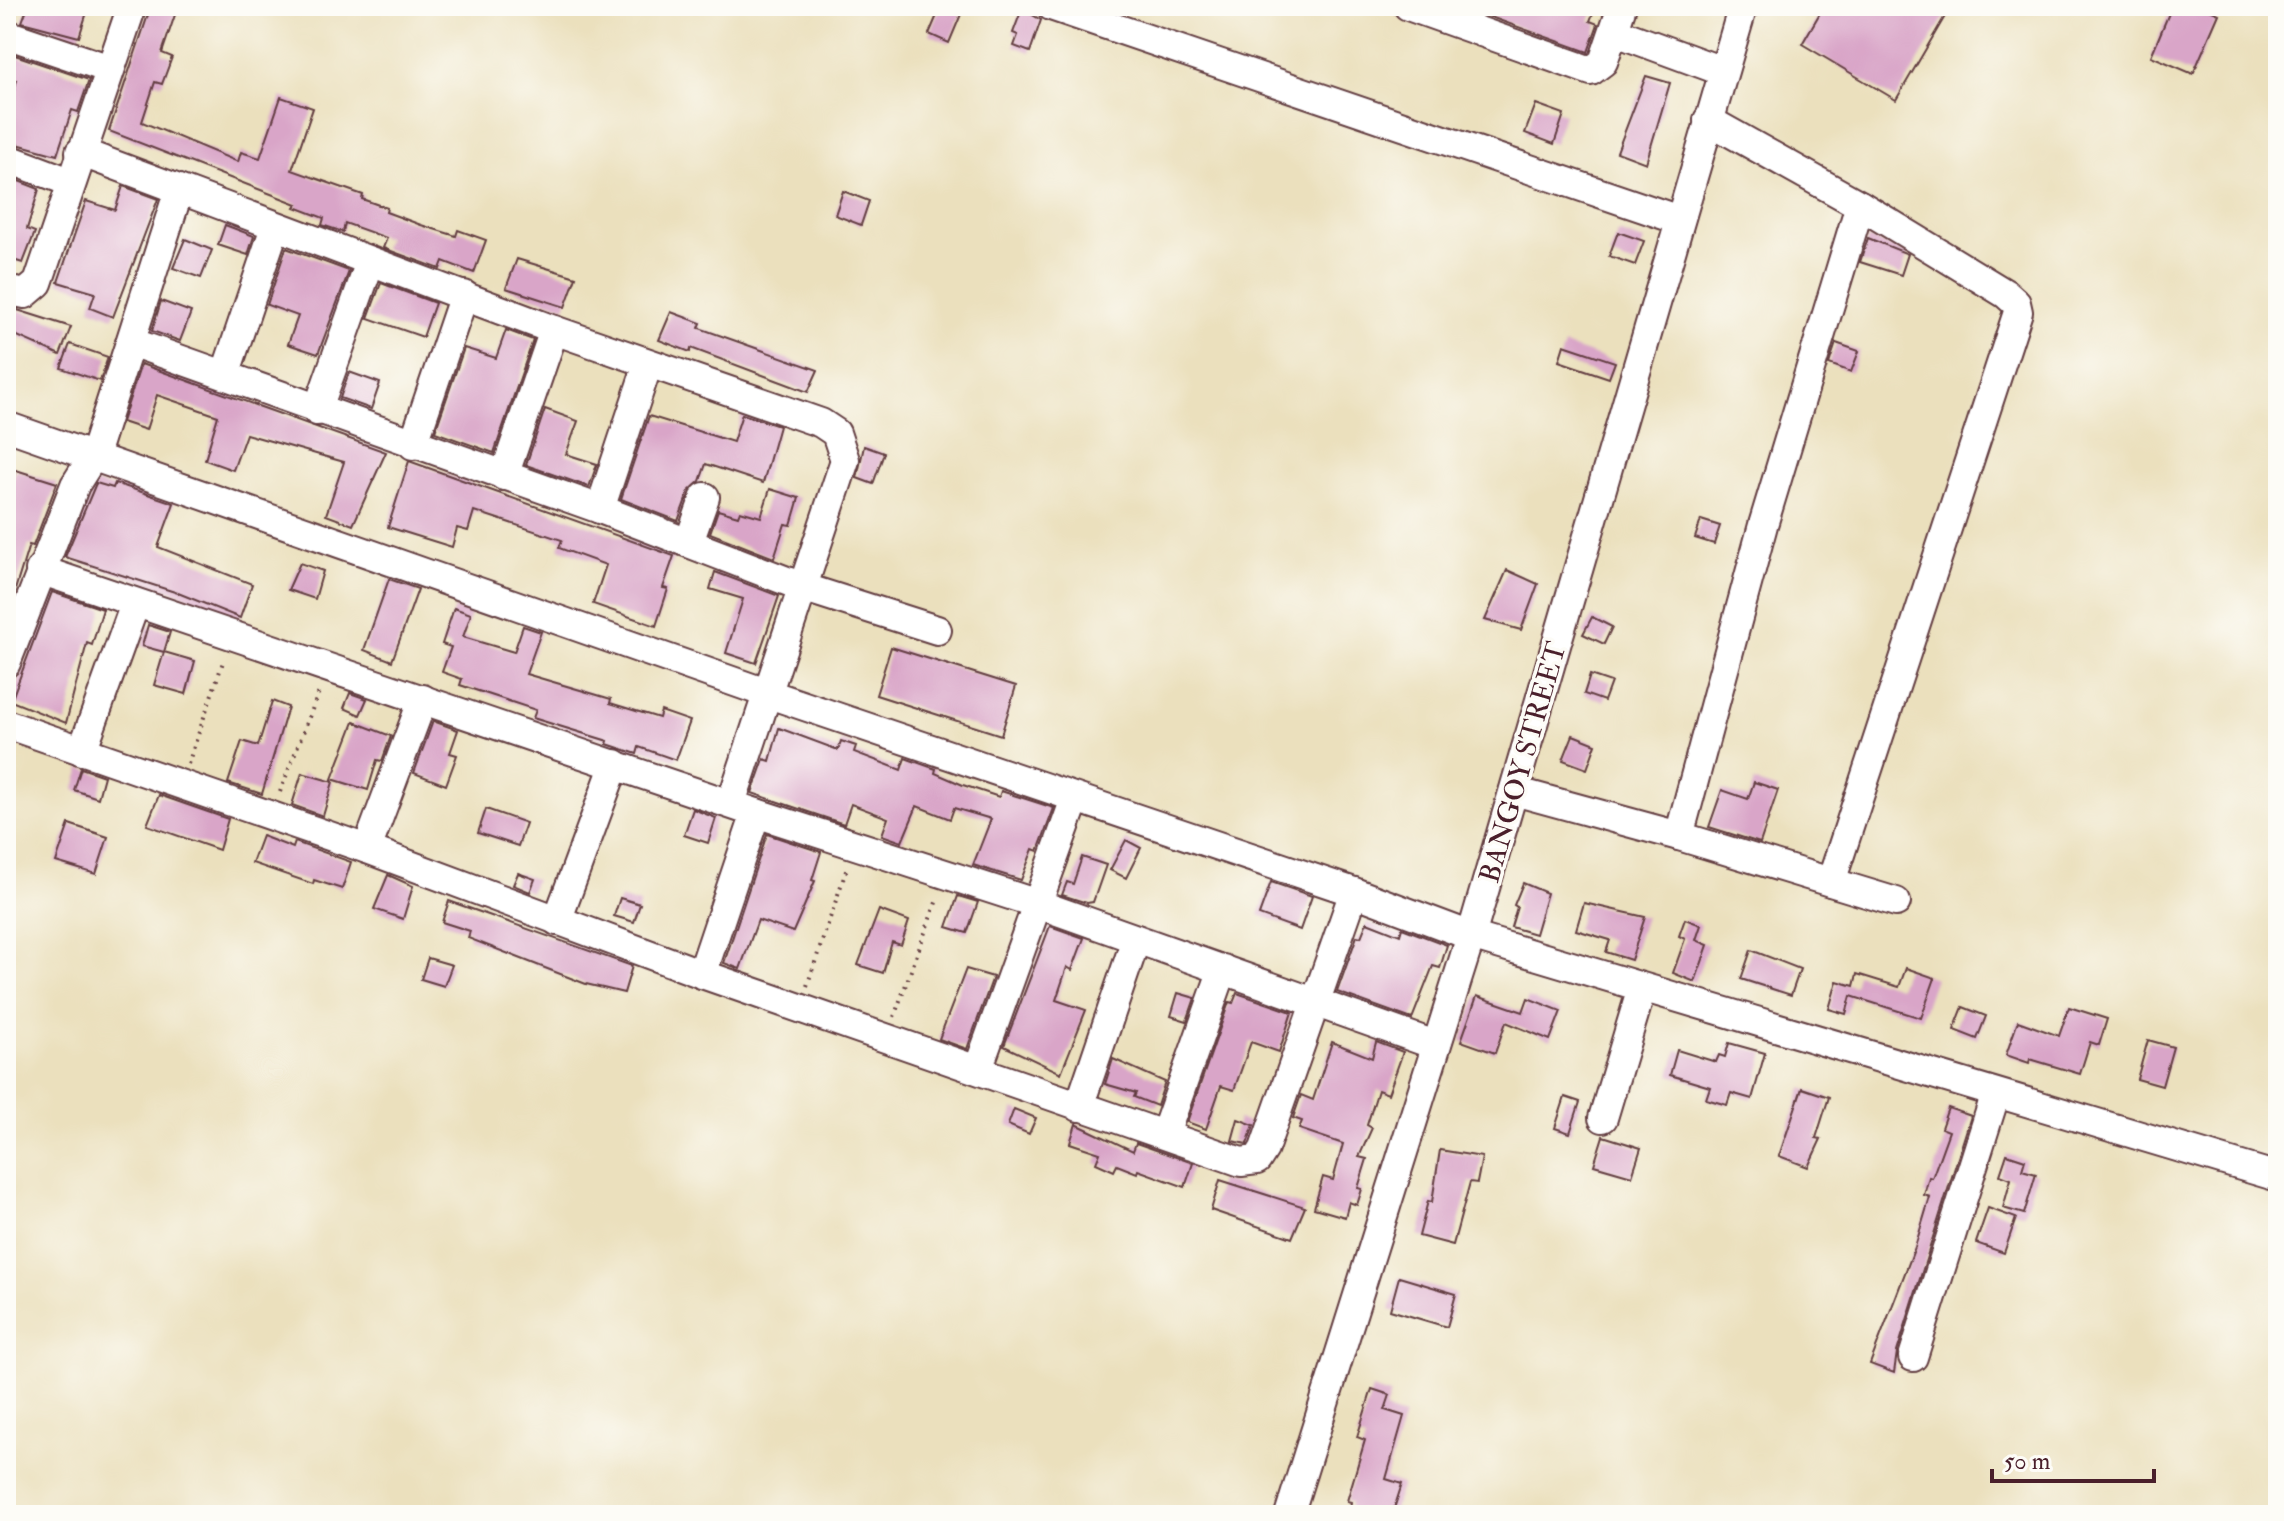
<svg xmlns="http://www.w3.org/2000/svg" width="2284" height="1521" viewBox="0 0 2284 1521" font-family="'IM FELL Double Pica',serif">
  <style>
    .building { fill: #d9a5c8 }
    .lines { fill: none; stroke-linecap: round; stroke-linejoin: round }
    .minor-casing { stroke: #623c41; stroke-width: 32 }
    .path { stroke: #623c41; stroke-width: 4; stroke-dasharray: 2 6; stroke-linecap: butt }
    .minor { stroke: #fff; stroke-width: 28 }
    .labels { text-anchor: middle; stroke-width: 7; stroke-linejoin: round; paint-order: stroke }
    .street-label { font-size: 28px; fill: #4a1f2b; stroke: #fdfcf7 }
  </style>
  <rect width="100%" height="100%" fill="#fdfcf7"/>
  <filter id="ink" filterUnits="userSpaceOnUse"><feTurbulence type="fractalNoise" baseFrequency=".0125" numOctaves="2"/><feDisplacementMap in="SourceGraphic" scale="16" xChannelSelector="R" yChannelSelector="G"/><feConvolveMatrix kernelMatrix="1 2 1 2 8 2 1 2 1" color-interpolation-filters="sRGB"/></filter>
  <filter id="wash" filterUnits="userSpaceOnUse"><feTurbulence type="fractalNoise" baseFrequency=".006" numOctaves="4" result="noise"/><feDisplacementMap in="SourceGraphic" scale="32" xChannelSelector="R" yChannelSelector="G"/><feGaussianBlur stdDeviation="1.8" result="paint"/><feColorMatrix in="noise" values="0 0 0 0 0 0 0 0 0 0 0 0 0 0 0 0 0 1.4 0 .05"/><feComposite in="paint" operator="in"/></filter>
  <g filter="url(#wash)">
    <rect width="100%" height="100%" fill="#ebe0bd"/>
    <g id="blocks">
      <g class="building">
        <path d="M28,6h61l-10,31 -57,-15z"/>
        <path d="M151,6h27l-16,47 10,4 -10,27 -7,-2 -13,40 96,40 3,-10 19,6 21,-61 32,11 -21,62 71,25 -1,4 25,9 -1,4 35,13 35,11 2,-6 28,10 -12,33 -31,-12 -3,8 -57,-21 4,-10 -42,-15 -2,9 -21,-7 2,-7 -29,-11 2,-3 -188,-73z"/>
        <path d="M941,6l21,6 -13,31 -20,-9z"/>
        <path d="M1460,6h136l-6,15 8,3 -10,28z"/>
        <path d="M1824,6h127l-55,94 -94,-56z"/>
        <path d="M2172,6h29l18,8 -26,60 -42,-18z"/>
        <path d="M1022,9l19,11 -11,32 -16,-6 4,-11 -5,-2z"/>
        <path d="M6,52l83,28 -11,32 -6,-2 -15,45 -51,-14v-24l11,-37 -11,-3z"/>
        <path d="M1646,76l24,7 -24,80 -29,-11z"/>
        <path d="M1536,104l28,10 -10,30 -29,-11z"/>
        <path d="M6,176l33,13 -12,40 8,3 -12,31 -17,-5z"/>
        <path d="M123,186l35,13 -45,118 -23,-9 5,-15 -37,-11 28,-81 29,9z"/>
        <path d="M843,191l26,10 -8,24 -26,-10z"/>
        <path d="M225,225l29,11 -6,19 -30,-10z"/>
        <path d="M1618,232l26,9 -9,24 -26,-9z"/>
        <path d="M1868,238l40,16 -7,21 -41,-13z"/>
        <path d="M185,239l27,11 -11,28 -28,-10z"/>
        <path d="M286,248l63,23 -31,83 -30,-10 10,-28 -31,-11z"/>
        <path d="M517,259l59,18 -11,30 -59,-19z"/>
        <path d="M381,283l54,20 -12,34 -55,-19z"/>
        <path d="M161,301l30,11 -11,29 -28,-10z"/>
        <path d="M11,308l60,19 -11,28 -54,-24z"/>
        <path d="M671,312l30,11 -2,5 119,42 -10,22 -117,-44 -1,4 -31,-12z"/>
        <path d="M506,330l27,10 -39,113 -59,-21 29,-84 32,10z"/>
        <path d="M1836,343l23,8 -8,21 -22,-8z"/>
        <path d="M70,344l38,13 -8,24 -39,-13z"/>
        <path d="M1564,345l51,17 -6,16 -50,-17z"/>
        <path d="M141,364l245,88 -33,73 -27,-10 18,-53 -98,-28 -13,36 -28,-10 13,-44 -61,-21 -11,35 -24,-8z"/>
        <path d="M349,372l31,11 -9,26 -31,-11z"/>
        <path d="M545,409l33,12 -12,33 31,10 -8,23 -63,-22z"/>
        <path d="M742,414l37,12 -16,57 -57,-19 -6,17 -11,10 -11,30 -57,-22 28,-83 84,26z"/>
        <path d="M864,446l20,7 -11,31 -16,-6z"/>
        <path d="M409,461l265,95 -11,32 5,1 -12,37 -63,-22 13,-39 -47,-17 3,-8 -88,-29 -6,20 -11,-3 -5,19 -64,-20z"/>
        <path d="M16,470l41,13 -24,63 -4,-1 -19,61 -4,-1v-104z"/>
        <path d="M96,483l17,5 2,-5 59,20 -16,44 94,37 -12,34 -62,-25 -113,-36z"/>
        <path d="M770,489l29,9 -8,27 -6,-1 -11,34 -64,-25 8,-23 20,6 2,-5 21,6z"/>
        <path d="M1701,520l19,6 -6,18 -19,-6z"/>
        <path d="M300,563l23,8 -8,28 -27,-9z"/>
        <path d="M1507,570l31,14 -17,46 -36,-10z"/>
        <path d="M715,572l64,24 -23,67 -30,-10 17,-54 -33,-10z"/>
        <path d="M389,579l29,10 -26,72 -28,-11z"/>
        <path d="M52,592l51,17 -11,36 -5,-2 -21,80 -55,-22z"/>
        <path d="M454,608l17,6 -8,23 51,15 9,-26 18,6 -15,42 85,25 -1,4 49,15 2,-7 29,10 -14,39 -37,-13 -2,7 -30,-10 1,-3 -75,-23 3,-8 -76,-25 2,-6 -20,-7 9,-25 -9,-3z"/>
        <path d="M1592,617l20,10 -8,17 -21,-10z"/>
        <path d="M148,625l22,7 -6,20 -22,-6z"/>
        <path d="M891,647l125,39 -15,49 -125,-40z"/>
        <path d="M164,652l31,9 -9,33 -32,-9z"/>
        <path d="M1590,675l21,7 -7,19 -20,-7z"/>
        <path d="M350,693l17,6 -7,16 -16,-7z"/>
        <path d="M272,701l16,6 -26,87 -34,-11 14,-42 16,5z"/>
        <path d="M433,721l25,9 -8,23 7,2 -11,30 -32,-12z"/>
        <path d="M354,722l37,14 -9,25 -5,-1 -9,30 -36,-11z"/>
        <path d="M779,728l59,22 3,-9 15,5 -2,6 47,18 4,-12 31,11 -1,4 28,12 36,12 2,-6 53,17 -16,43 -5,-2 -12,31 -48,-15 18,-46 -37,-11 -4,11 -33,-13 -15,36 -20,-7 6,-17 -37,-14 -7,20 -92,-31 12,-34 6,2z"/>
        <path d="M1573,735l23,9 -9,25 -24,-9z"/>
        <path d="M81,768l23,8 -6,22 -24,-8z"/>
        <path d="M302,773l31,9 -10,34 -31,-11z"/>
        <path d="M1754,782l24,8 -18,53 -51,-16 13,-37 26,9z"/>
        <path d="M159,795l69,24 -9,31 -72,-25z"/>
        <path d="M486,809l40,14 -8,23 -40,-13z"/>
        <path d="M693,809l23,9 -8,25 -24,-8z"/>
        <path d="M69,824l39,13 -12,37 -40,-12z"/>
        <path d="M767,834l54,18 -9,28 3,1 -22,51 -35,-12 -18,49 -16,-6z"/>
        <path d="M262,836l31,12 2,-6 56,20 -9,27 -28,-9 -1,4 -61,-21z"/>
        <path d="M1126,840l15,8 -15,30 -16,-8z"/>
        <path d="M1082,857l24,8 -13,37 -6,1 -25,-8 5,-13 6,2z"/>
        <path d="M518,873l17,6 -5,13 -17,-7z"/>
        <path d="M388,875l25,11 -10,33 -29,-10z"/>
        <path d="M1271,882l41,14 -12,34 -41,-15z"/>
        <path d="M1523,883l24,10 -12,41 -24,-7 6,-20 -3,-2z"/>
        <path d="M958,896l20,6 -11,31 -20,-6z"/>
        <path d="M620,898l20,6 -6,18 -20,-6z"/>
        <path d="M449,901l183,65 -8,27 -38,-9 -118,-46 2,-7 -28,-9z"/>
        <path d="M1584,903l61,14 -14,43 -25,-8 4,-12 -34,-10z"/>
        <path d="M879,910l30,11 -8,24 -9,-3 -9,31 -25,-8z"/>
        <path d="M1685,919l16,6 -5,15 12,5 -13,37 -22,-9 12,-34 -6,-3z"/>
        <path d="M1367,922l33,13 2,-7 45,17 -7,23 -7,-2 -21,53 -75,-27 20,-56 4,1z"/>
        <path d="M1050,926l34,12 -12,32 -5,-3 -11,33 30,10 -25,63 -57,-27z"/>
        <path d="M1751,950l49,19 -9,26 -50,-16z"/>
        <path d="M428,958l24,7 -8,21 -23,-7z"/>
        <path d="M1906,968l29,10 -14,40 -70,-22 -5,18 -17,-5 8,-28 17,5 3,-12 42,13z"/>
        <path d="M966,969l27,8 -26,72 -28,-10z"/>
        <path d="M1178,993l17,5 -8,23 -16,-5z"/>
        <path d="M1237,993l55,19 -13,40 -28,-10 -17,48 -13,-4 -15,43 -19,-7 42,-120 4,1z"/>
        <path d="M1477,996l46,16 5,-14 33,13 -11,29 -44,-18 -11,31 -34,-12z"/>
        <path d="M1963,1007l23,9 -9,23 -23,-9z"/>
        <path d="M2069,1007l38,12 -8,26 -9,-3 -10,32 -50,-15 -1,4 -23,-8 12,-34 41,15z"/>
        <path d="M2148,1040l25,7 -11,39 -25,-7z"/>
        <path d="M1332,1042l40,16 4,-16 27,10 -15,42 -10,-4 -11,35 5,3 -13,29 8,2 -9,29 4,1 -5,16 -8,-3 -4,15 -31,-9 9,-31 10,3 10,-36 -44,-15 3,-8 -9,-3 8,-23 12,5z"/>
        <path d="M1729,1043l36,10 -13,46 -21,-6 -4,12 -21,-6 4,-12 -40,-12 7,-25 39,12 3,-7 6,2z"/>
        <path d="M1113,1059l52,23 -8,24 -23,-9 2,-4 -31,-9z"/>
        <path d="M1802,1088l27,9 -13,41 5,1 -13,28 -29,-11z"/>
        <path d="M1565,1097l15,5 -10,31 -15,-5z"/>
        <path d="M1948,1108l23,8 -74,236 -3,21 -24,-9 45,-117 15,-50 -6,-2 5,-18 3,1 17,-47 -8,-3z"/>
        <path d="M1014,1109l22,9 -7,16 -21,-9z"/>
        <path d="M1238,1119l16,6 -7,19 -15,-3z"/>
        <path d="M1076,1124l57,27 3,-8 57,20 -8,24 -47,-17 -1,3 -20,-8 -3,6 -18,-8 4,-10 -30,-10z"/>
        <path d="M1603,1136l38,12 -9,28 -38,-11z"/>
        <path d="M1440,1150l42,7 -5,26 -7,-1 -17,63 -34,-9 9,-35 4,1z"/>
        <path d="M2007,1154l18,6 -3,10 14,4 -12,40 -21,-6 8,-29 -11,-4z"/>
        <path d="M1220,1180l85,27 -13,31 -81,-28z"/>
        <path d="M1988,1208l28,10 -12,35 -28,-10z"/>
        <path d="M1399,1277l57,17 -9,33 -57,-17z"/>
        <path d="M1372,1389l18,6 -5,15 19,6 -18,63 16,5 -10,31h-43l2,-13 -4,-1 18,-61 -8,-3z"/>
      </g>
    </g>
  </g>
  <g filter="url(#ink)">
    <use href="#blocks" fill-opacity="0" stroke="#623c41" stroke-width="2"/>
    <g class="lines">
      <defs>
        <g id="minor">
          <path d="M1051,6l628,214"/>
          <path d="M1408,6l183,65 12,-9 19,-56"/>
          <path d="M1616,32l106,39"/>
          <path d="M6,34l104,35"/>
          <path d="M1708,120l152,85 146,89 10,9 2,9 -187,570"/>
          <path d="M80,152l474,178 267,93 15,10 9,27 -114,343"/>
          <path d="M6,158l64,24"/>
          <path d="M6,290l19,4 13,-11 94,-277"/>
          <path d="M131,342l469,167 205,79 132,42"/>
          <path d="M225,375l50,-148"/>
          <path d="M317,411l53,-149"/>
          <path d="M6,426l763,268 585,198 117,44 807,241"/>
          <path d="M413,445l51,-150"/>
          <path d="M504,476l50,-146"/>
          <path d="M600,509l48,-145"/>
          <path d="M689,542l16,-45"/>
          <path d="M40,570l716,243 282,91 397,141"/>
          <path d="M6,663l69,-178 19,-30 85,-265"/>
          <path d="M6,724l361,125 335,125 539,188 16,-2 7,-11 90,-257"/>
          <path d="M82,751l53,-147"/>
          <path d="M1514,791l165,45 217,66"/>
          <path d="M1679,836l84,-311 97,-320"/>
          <path d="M367,849l56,-150"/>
          <path d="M557,921l58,-157"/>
          <path d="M702,974l54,-161"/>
          <path d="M978,1069l97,-270"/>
          <path d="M1079,1107l57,-168"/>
          <path d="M1603,1118l39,-130"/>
          <path d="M1165,1134l58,-165"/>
          <path d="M1913,1357l82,-261"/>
          <path d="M1289,1515l182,-579 272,-930"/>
        </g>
      </defs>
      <use href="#minor" class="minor-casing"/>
      <g class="path">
        <path d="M188,764l36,-105"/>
        <path d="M280,792l40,-103"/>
        <path d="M807,986l41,-121"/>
        <path d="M894,1017l44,-120"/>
      </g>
      <use href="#minor" class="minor"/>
    </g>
  </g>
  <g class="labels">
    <g class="street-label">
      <text transform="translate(1522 762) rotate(-74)" y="10">BANGOY STREET</text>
    </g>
  </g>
  <rect width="2284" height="1521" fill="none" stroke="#fdfcf7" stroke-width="32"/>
  <path d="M1992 1469v12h162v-12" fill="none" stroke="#4a1f2b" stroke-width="4"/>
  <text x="2004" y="1469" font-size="24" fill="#4a1f2b" stroke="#fdfcf7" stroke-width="6" paint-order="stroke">50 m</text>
</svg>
